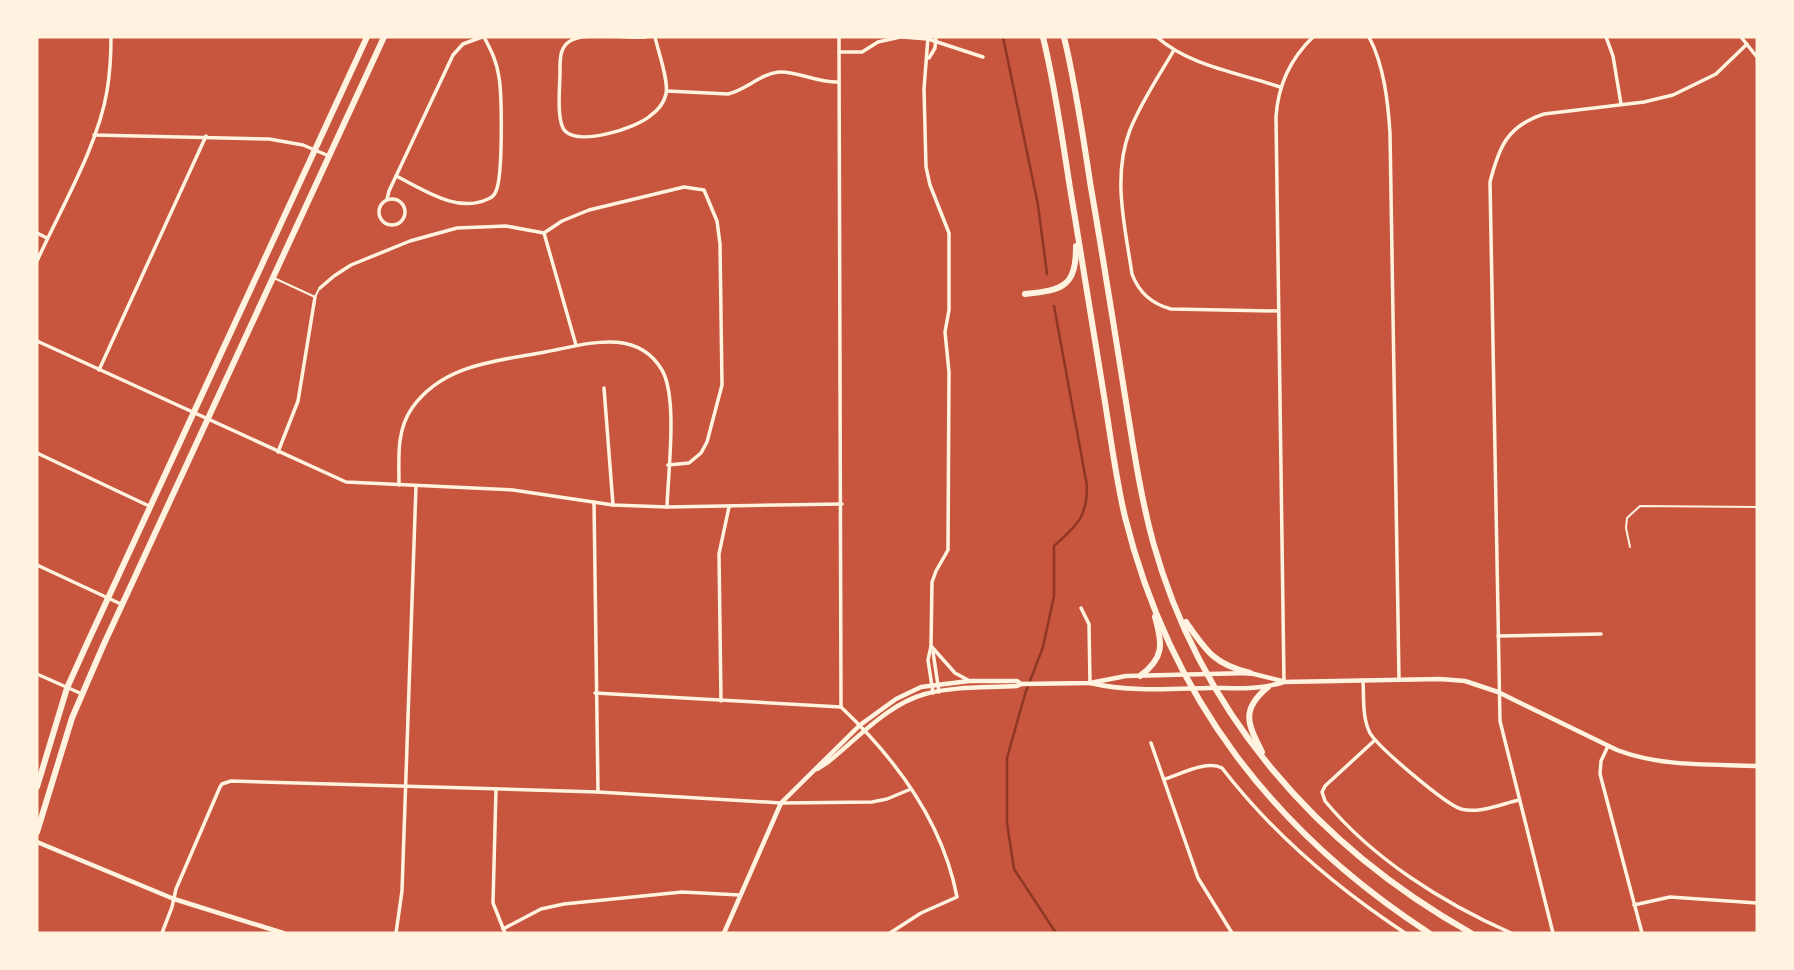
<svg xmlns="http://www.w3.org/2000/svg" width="1794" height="970" viewBox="0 0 1794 970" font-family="'Varela Round',sans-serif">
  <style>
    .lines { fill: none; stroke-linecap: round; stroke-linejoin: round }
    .stream { stroke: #8f3625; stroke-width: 2.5 }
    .service { stroke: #fff3e0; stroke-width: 2 }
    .minor { stroke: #fff3e0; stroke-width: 3.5 }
    .tertiary { stroke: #fff3e0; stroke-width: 4.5 }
    .primary { stroke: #fff3e0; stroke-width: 6 }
  </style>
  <rect width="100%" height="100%" fill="#c8553d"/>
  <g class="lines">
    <g class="stream">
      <path d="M1003,37l35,168 9,69"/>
      <path d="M1054,306l33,180c0,32 -10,39 -33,60v50l-11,51 -18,47 -18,64v65l7,46 42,64"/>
    </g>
    <g class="service">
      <path d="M274,278l41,19 4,-8"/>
      <path d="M1630,547l-4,-19 1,-10 13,-12 117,1"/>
    </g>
    <g class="minor">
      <path d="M646,37c-21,2 -56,-6 -74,3 -13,6 -12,20 -12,33 0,13 -4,48 5,58 15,15 71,-3 85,-15 7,-5 14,-13 16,-22 3,-13 -8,-43 -11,-57"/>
      <path d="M839,37l2,670"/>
      <path d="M902,37l26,2 55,18"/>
      <path d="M928,37l-4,52 2,78 4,18 19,48v77l-4,22 4,40 -1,178 -12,21 -4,11 -1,64 -3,14 5,33"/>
      <path d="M1157,37c32,29 83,36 123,50"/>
      <path d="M1369,37c15,28 19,65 21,96l9,546"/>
      <path d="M1606,37l7,19 8,48"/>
      <path d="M1741,37l16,20"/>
      <path d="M1174,50c-15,26 -33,52 -44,80 -18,46 -5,97 2,144 7,19 20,30 39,35l107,2"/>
      <path d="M839,52h23l16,-10 22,-5"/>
      <path d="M929,58l6,-10 1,-11"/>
      <path d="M667,91l61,3c18,-4 32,-20 51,-22 19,-1 38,11 60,10"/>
      <path d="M94,135l175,4 34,6 26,11"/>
      <path d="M396,176c27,13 61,38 92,23 4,-2 6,-3 8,-8 7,-15 6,-95 3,-114 -2,-15 -8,-27 -15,-40"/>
      <circle cx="392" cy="212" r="13"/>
      <path d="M387,199l2,-8 64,-136 10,-11 19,-7"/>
      <path d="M37,233l10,5"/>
      <path d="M544,233l32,112"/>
      <path d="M37,261c23,-51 61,-115 70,-170 3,-18 4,-36 4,-54"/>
      <path d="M320,288l14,-12 17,-11 59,-24 47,-13 49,-2 38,7 18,-12 27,-11 95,-23 20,3 13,31 3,23 2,141 -15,57 -6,11 -12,10 -21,2"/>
      <path d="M37,341l309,141 167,8 100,15 54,2 175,-3"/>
      <path d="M99,370l107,-234"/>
      <path d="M604,388l9,117"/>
      <path d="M278,452l20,-51 17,-104"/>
      <path d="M37,453l112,53"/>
      <path d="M399,485c0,-27 -3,-54 13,-77 31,-44 85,-47 133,-56 39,-7 91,-26 117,18 16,28 6,102 5,137"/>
      <path d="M594,502l4,290"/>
      <path d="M37,565l86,40"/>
      <path d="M1081,608l8,16 1,59"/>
      <path d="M1498,636l103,-2"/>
      <path d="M931,646l24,27 13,7"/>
      <path d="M933,652l6,40"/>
      <path d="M37,674l45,20"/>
      <path d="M1363,680c1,17 -1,38 7,53 8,14 75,71 91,76 18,5 40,-5 58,-9"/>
      <path d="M1284,682l-8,-565c2,-32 14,-58 37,-80"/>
      <path d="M595,693l246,14"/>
      <path d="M721,701l-2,-147 10,-47"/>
      <path d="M841,707c54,51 102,116 116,190l-36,16 -31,20"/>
      <path d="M1375,740l-50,46 -3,6 3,9c48,58 118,102 186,132"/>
      <path d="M1151,743l47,135 34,55"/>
      <path d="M1608,746l-7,15 -1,13 42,159"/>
      <path d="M1165,779c16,-5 42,-19 57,-11 51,66 113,119 183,165"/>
      <path d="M496,789l-3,114 12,30"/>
      <path d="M1634,905l36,-8 87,6"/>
      <path d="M503,929l38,-20 23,-5 118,-12 58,3"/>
      <path d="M162,933l10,-26 4,-18 44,-102 2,-3 9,-3 367,11 183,11 91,-1 15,-3 24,-10"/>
      <path d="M396,933l6,-42 14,-405"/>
      <path d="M1553,933l-53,-212 -10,-539c9,-35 17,-56 54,-68l100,-12 29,-7 43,-21 31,-30"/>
    </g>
    <g class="tertiary">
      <path d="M1090,683c39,9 79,6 119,5 26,0 51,2 75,-6l156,-3 25,2 33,11 119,58c44,17 94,14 140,16"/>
      <path d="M817,769l11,-7c29,-23 60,-58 97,-68 30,-8 62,-6 92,-8l4,-2 69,-1 36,-7 124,-3 32,8"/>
      <path d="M37,842l137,57 109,34"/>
      <path d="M724,933l57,-130 79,-78 36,-26 25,-12 48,-6h48l4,3"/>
    </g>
    <g class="primary">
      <path d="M1043,37c12,49 19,100 27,151 12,71 23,142 35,214 6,38 11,77 20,115 45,181 149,315 304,416"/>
      <path d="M1064,37c12,49 19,100 27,151 12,69 23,139 34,208 8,49 15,98 28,146 48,172 165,305 318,391"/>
      <path d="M1025,294c38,-4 51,-7 51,-48"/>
      <path d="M1186,622c20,29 28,42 64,51"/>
      <path d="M1140,676c24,-18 23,-31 15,-59"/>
      <path d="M1262,752c-14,-28 -22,-42 6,-65"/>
      <path d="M37,787l30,-99 18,-40 282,-611"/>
      <path d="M37,832l35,-114 31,-72 281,-609"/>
    </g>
  </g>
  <rect width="1794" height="970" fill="none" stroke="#fff3e0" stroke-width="77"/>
</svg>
